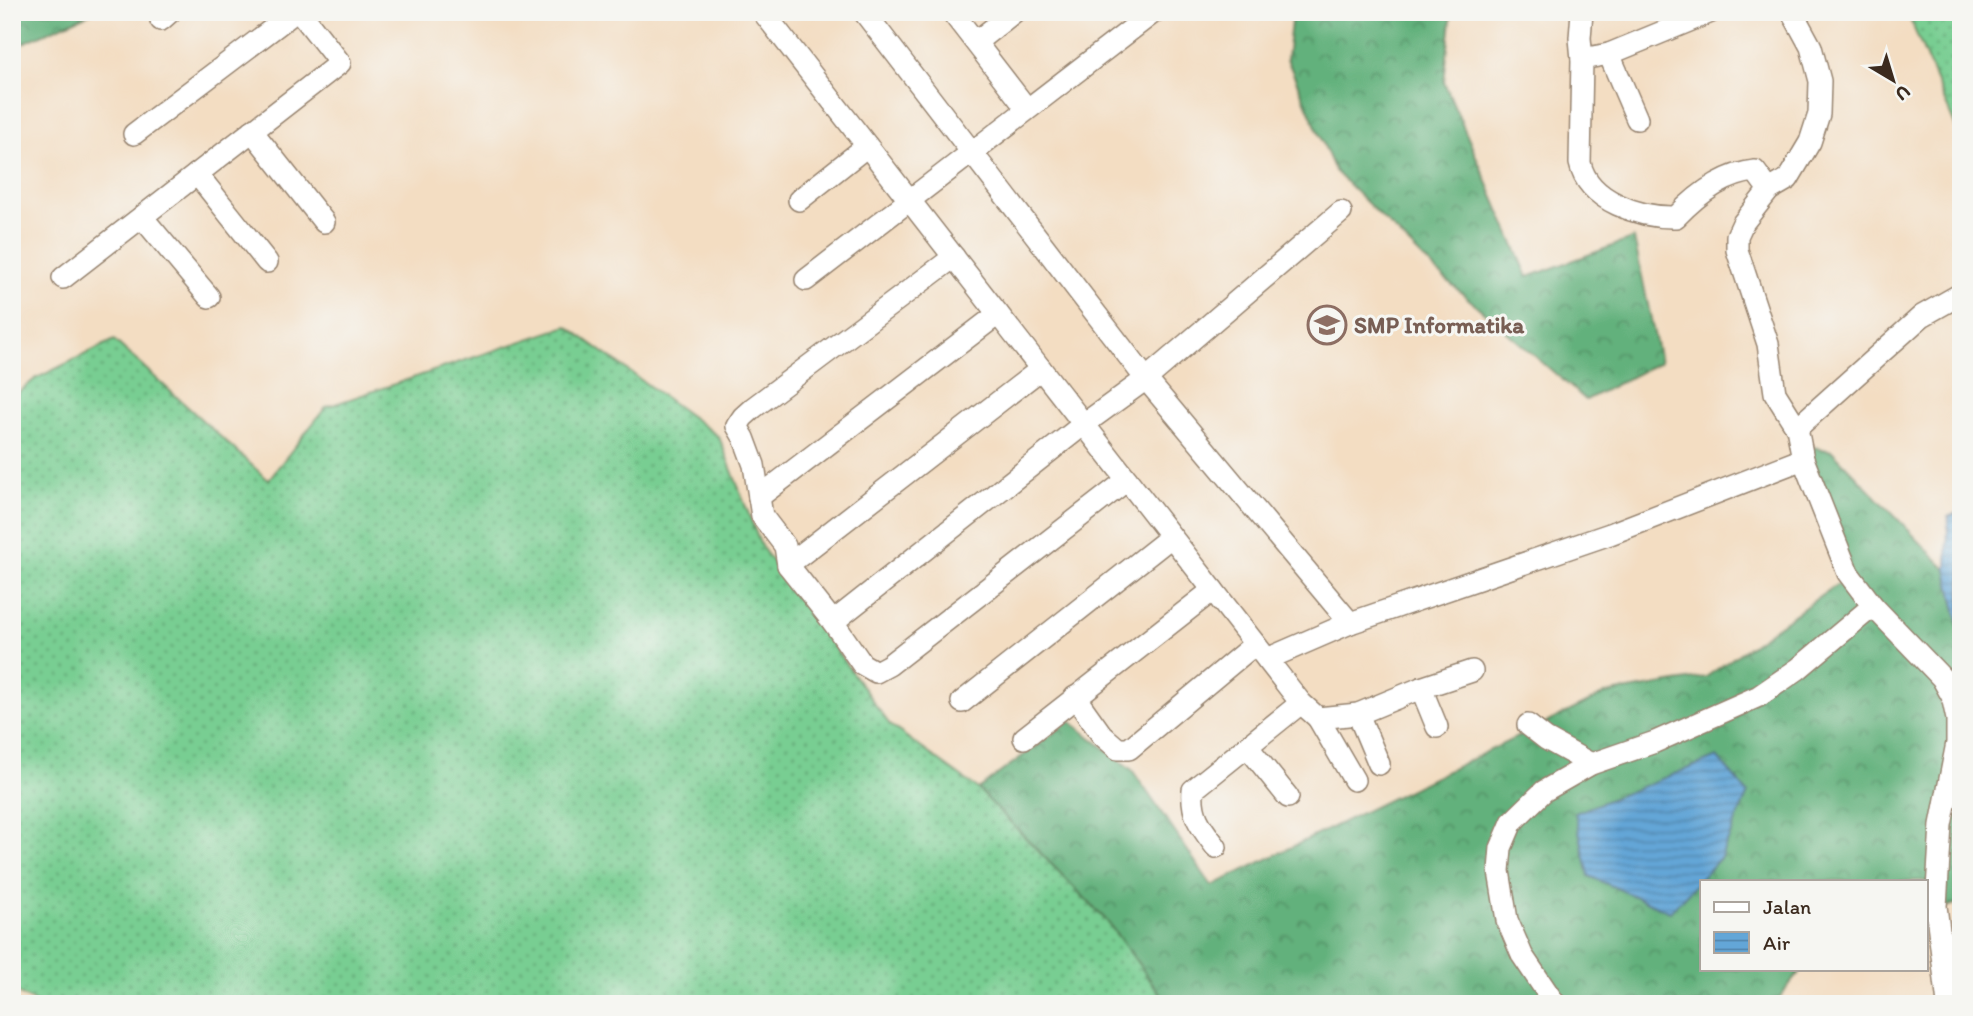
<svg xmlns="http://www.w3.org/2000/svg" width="1973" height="1016" viewBox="0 0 1973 1016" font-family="Itim,sans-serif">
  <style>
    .grass { fill: url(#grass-dots); stroke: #5a7c58; stroke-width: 2 }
    .forest { fill: url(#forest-crowns); stroke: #4e6e4d; stroke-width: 2 }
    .water { fill: url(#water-rules); stroke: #4f687a; stroke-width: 2 }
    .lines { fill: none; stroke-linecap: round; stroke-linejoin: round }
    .minor-casing { stroke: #978470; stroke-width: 24 }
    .minor { stroke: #fff; stroke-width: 21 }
    .labels { text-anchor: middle; stroke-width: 6; stroke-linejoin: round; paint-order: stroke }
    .education-label { font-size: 23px; font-weight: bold; fill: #785e54; stroke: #f6f6f2; text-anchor: start }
  </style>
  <defs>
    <pattern id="grass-dots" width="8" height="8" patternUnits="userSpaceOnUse" patternTransform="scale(1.75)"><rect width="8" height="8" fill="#78ce92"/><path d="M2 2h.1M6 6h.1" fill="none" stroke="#64a777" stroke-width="1.8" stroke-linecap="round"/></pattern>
    <pattern id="forest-crowns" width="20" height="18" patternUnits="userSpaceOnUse" patternTransform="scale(1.75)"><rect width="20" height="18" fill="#62b17c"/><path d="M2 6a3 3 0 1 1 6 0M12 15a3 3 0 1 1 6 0" fill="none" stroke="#529065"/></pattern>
    <pattern id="water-rules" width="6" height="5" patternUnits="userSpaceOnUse" patternTransform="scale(1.75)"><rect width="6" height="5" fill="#63a6d7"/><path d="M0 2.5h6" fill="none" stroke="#5387ae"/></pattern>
  </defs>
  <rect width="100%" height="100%" fill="#f6f6f2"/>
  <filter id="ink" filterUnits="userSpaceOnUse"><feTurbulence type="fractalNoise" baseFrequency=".0143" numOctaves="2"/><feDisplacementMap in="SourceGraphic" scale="14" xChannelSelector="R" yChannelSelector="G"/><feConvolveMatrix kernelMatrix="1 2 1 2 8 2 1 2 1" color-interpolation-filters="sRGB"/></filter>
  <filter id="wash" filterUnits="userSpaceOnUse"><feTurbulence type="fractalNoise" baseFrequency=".00686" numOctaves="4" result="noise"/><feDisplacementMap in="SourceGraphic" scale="28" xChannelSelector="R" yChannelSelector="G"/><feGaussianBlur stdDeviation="1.57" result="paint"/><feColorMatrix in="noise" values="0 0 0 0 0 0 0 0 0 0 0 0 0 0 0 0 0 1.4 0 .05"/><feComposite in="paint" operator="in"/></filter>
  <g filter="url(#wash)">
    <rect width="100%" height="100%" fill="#f3ddc2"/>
    <g class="grass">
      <path d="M1907,12h54v127l-4,-9z"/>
      <path d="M567,326l152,111 42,109 129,179 88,64 128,131 62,84h-1130l-26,-14v-592l23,-19 79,-39 154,140 58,-73z"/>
    </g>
    <g class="forest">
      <path d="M12,12h81l-81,36z"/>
      <path d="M1292,12h160l-8,70 84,195 106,-39 26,124 -74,38 -151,-130 -100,-99 -48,-112z"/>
      <path d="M1792,443l40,8 115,119 14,65v267l-35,12v-33h-224v88h100l-28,35h-606l-62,-84 -128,-131 92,-68 62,49 80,116 393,-192 101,-17 136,-96z"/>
    </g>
    <g class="water">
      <path d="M1961,511v124l-14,-65 1,-53z"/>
      <path d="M1717,757l31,36 -27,64 -51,55 -81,-36 -14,-63z"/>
    </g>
  </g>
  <g filter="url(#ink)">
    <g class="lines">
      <defs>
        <g id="minor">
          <path d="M763,12l538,691 17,15 40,-4 63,-26 51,-17"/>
          <path d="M864,12l282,367 204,244 260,-89 193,-75"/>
          <path d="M952,12l75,97"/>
          <path d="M1582,12l-2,26 2,21 27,-5 102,-42"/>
          <path d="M1792,12l19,35 9,34 -1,33 -9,28 -22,37 -19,11 -26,33 -6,13v14l31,94 7,49 22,35 6,31 45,114 25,33 69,72 10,18 5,23v24l-16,82 -5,81 12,98"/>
          <path d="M161,20l9,-8"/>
          <path d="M976,42l38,-30"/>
          <path d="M1609,54l28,65"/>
          <path d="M1582,59l-2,104c8,38 60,55 96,54 21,-22 47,-43 79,-46l14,19"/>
          <path d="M252,131l72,91"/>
          <path d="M134,134l161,-122"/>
          <path d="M197,174l70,88"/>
          <path d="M799,200l68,-54"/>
          <path d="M142,217l67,80"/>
          <path d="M954,257l-201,151 -10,9 -6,9 7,12 10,27 8,51 23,30 3,19 45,57 29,42 14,8 13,-7 238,-185"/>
          <path d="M63,278l277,-215 -40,-51"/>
          <path d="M806,280l348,-268"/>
          <path d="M1797,428l125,-112 39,-22"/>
          <path d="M759,497l239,-183"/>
          <path d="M788,565l253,-196"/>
          <path d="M833,622l251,-198 62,-45 195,-167"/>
          <path d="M1267,659l83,-36"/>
          <path d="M1421,688l16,39"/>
          <path d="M1075,697l27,38 16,14h11l126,-105"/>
          <path d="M962,702l209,-165"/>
          <path d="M1358,714l21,50"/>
          <path d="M1318,718l36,62"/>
          <path d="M1528,725l18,14 45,25"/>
          <path d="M1024,738l189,-148"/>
          <path d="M1247,746l41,51"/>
          <path d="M1216,847c-15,-20 -25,-31 -23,-57l108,-87"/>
          <path d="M1555,1004l-33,-49 -15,-35 -8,-49 2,-23 11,-26 32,-31 47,-27 64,-22 104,-46 39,-27 75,-63"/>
        </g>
      </defs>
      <use href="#minor" class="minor-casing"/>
      <use href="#minor" class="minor"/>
    </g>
  </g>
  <defs>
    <symbol id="school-ring" viewBox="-11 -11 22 22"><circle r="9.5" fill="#f6f6f2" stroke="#8d6e63" stroke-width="1.5"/><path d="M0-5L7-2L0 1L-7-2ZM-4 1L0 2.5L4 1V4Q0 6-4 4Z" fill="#8d6e63"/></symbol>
  </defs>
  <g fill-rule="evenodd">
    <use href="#school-ring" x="1305" y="303" width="44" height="44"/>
  </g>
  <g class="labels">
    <g class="education-label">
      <text x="1354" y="333">SMP Informatika</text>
    </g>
  </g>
  <rect width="1973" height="1016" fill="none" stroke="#f6f6f2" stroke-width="42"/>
  <rect x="1700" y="880" width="228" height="91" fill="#f6f6f2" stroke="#aba49d" stroke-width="2"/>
  <rect x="1714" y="902" width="35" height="10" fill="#ffffff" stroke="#aba49d" stroke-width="2"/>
  <text x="1763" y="914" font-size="21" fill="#3b2a1e">Jalan</text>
  <rect x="1714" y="932" width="35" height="21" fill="url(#water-rules)" stroke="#aba49d" stroke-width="2"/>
  <text x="1763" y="950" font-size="21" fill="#3b2a1e">Air</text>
  <g transform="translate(1893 80) rotate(142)" stroke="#f6f6f2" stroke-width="5" paint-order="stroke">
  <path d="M0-5L12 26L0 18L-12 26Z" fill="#3b2a1e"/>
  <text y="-10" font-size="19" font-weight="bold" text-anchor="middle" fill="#3b2a1e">U</text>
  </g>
</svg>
